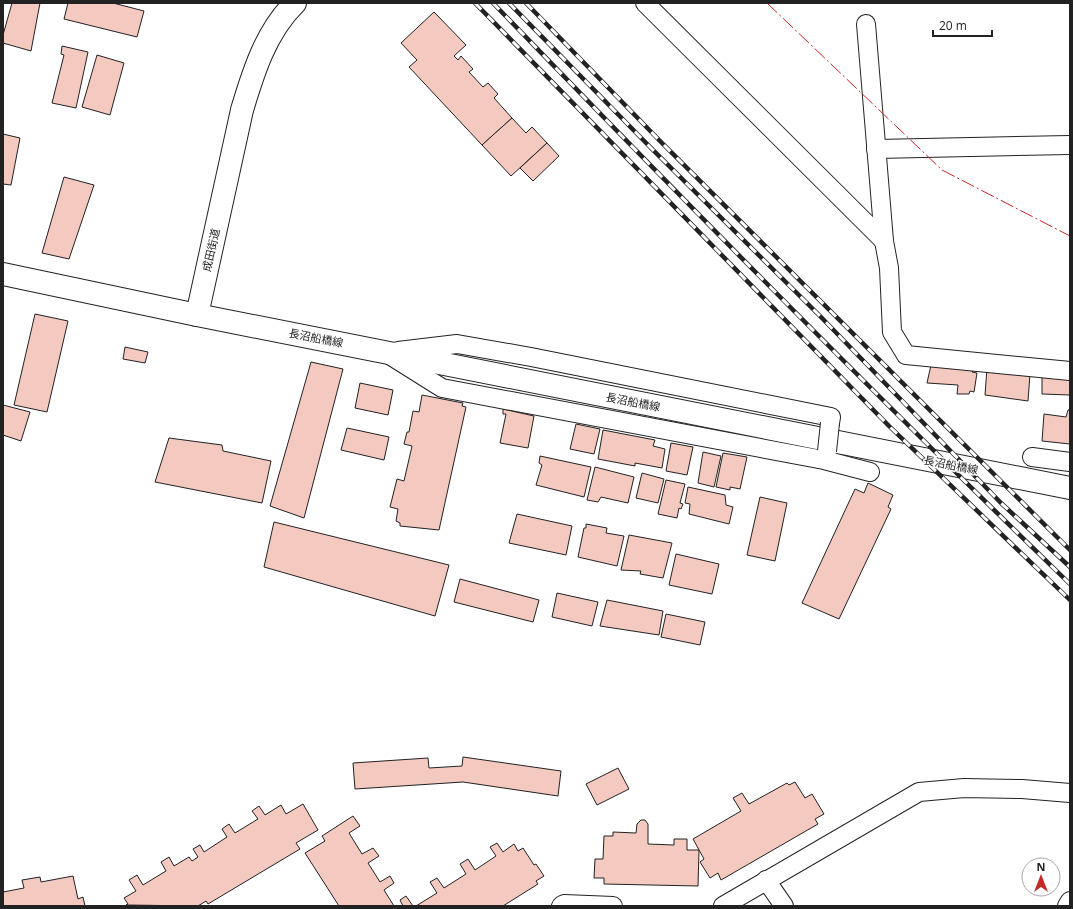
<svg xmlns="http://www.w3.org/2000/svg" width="1073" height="909" viewBox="0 0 1073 909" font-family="'Open Sans','Noto Sans JP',sans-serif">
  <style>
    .building { fill: #f3c9c0; stroke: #222 }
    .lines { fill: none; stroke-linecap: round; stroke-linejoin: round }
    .street-casing { stroke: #222; stroke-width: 20 }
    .primary-casing { stroke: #222; stroke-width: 24 }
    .highway-casing { stroke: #222; stroke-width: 24 }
    .street { stroke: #fff; stroke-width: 18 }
    .primary { stroke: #fff; stroke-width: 22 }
    .highway { stroke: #fff; stroke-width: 22 }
    .rail-casing { stroke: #222; stroke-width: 4.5 }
    .rail { stroke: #fff; stroke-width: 3; stroke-dasharray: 9; stroke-linecap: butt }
    .street-bridge-casing { stroke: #222; stroke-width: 20; stroke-linecap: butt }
    .street-bridge { stroke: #fff; stroke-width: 18 }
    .power { stroke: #c62828; stroke-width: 1; stroke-dasharray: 14 3 2 3; stroke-linecap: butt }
    .labels { text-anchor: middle; stroke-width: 3; stroke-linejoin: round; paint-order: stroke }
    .street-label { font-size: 11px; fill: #222; stroke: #fff }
  </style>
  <rect width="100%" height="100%" fill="#fff"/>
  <g class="building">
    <path d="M12,3h28l-9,48 -28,-8v-8z"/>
    <path d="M68,3h45l31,8 -7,26 -73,-18z"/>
    <path d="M434,12l32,33 -12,11 4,4 3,-4 12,13 -4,3 14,15 5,-4 10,11 -4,4 18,20 -30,27 -73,-78 8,-7 -16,-17z"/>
    <path d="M62,46l26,6 -12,56 -24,-5 12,-48 -3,-1z"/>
    <path d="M97,55l27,8 -14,52 -28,-8z"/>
    <path d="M512,118l14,15 6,-6 15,16 -36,33 -29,-31z"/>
    <path d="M3,134l17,4 -9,47 -8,-1z"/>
    <path d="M547,143l12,13 -26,25 -13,-13z"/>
    <path d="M64,177l30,8 -25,74 -27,-6z"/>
    <path d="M35,314l33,7 -21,91 -33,-7z"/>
    <path d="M125,347l23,5 -3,11 -22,-4z"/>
    <path d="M311,362l32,7 -39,149 -34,-12z"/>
    <path d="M931,365l43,3 -2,4 5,1 -3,19 -4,-1 -1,3h-12l1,-9 -31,-2z"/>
    <path d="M987,368l43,6 -2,27 -43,-6z"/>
    <path d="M1042,375l28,2v18l-28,-1z"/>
    <path d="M360,383l33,7 -5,25 -33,-7z"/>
    <path d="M422,395l41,8 -1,3 4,1 -27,123 -39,-4v-3l-4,-2 2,-12 -8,-2 7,-28 7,2 8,-35 -8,-2 3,-12h2l4,-21 6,1z"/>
    <path d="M3,405l27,7 -9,29 -18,-6z"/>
    <path d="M503,409l31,7 -6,32 -28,-5 6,-29h-3z"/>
    <path d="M1068,410h2v34l-28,-3 2,-27 22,3z"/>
    <path d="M576,424l24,5 -6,25 -24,-5z"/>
    <path d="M347,428l42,9 -5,23 -43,-10z"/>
    <path d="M603,430l52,10 -2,6 12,3 -3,19 -27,-5v3l-37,-7z"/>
    <path d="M169,438l53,7 1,6 48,10 -9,42 -107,-21z"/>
    <path d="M671,443l22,4 -6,28 -21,-4z"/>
    <path d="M703,452l18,4 -7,31 -16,-4z"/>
    <path d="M723,453l24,4 -7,32 -10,-2v3l-14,-3z"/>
    <path d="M540,456l51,11 -7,30 -48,-12 6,-20 -3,-2z"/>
    <path d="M595,467l39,10 -6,26 -27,-6 -3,5 -11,-2z"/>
    <path d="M642,473l22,6 -6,24 -22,-5z"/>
    <path d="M666,480l19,4 -5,19 3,1 -2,5 -2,-1 -2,10 -19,-4z"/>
    <path d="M868,483l25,12 -5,12 3,2 -52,110 -37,-16 53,-114 9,4z"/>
    <path d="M688,487l37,8 1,10 7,2 -4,17 -40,-10 1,-10 -5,-1z"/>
    <path d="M760,497l27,6 -12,58 -28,-6z"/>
    <path d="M517,514l55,12 -6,29 -57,-12z"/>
    <path d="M274,522l175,43 -14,51 -171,-49z"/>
    <path d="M586,524l21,4 -1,5 18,3 -7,30 -39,-9 6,-29h2z"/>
    <path d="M629,535l43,8 -9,35 -23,-4 1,-3 -20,-1z"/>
    <path d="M676,554l43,10 -7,30 -43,-9z"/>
    <path d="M460,579l79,21 -6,22 -79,-20z"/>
    <path d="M557,593l41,9 -6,24 -40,-9z"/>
    <path d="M607,600l56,11 -4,24 -59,-9z"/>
    <path d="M666,614l39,8 -5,23 -39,-8z"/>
    <path d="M463,757l98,14 -3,25 -95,-14 -108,7 -2,-26 75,-5 1,10 33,-2z"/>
    <path d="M618,768l11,21 -32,16 -11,-21z"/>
    <path d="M795,782l10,16 7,-4 12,20 -9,5 3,5 -97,56 -3,-7 -8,5 -10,-16 4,-3 -11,-20 48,-28 -8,-13 9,-5 7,11 38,-21 2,2z"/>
    <path d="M303,804l15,26 -22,13 4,6 -92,55 -2,-3 -8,5 -72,-1 2,-1 -4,-6 12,-7 -7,-11 8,-5 6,10 23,-14 -5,-9 8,-5 5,9 15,-9 3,4 6,-4 -5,-8 7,-4 4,7 23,-15 -5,-8 7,-5 6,9 23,-14 -6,-8 7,-5 6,9 16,-10 5,9z"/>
    <path d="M353,816l7,10 -11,7 13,21 11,-6 6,8 -11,7 12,19 10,-6 4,7 -10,7 10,16h-55l-34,-53 20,-12 -3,-5z"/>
    <path d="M641,820h4l3,4v20l26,1v-6h13v11h12l-1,36 -94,-2v-6h-10l1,-19h8l1,-23h9v-4l23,1 1,-9z"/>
    <path d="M497,843l6,9 11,-8 4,7 5,-3 11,17 2,-1 8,12 -8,5 2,3 -35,22h-87l21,-13 -7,-11 7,-4 7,10 22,-14 -6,-10 8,-5 7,11 21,-14 -6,-9z"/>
    <path d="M73,876l5,23 5,-2 2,9h-82v-14l21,-4 -2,-8 18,-3 1,5z"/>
    <path d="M406,896l7,10h-10l-3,-6z"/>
  </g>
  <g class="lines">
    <defs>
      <g id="street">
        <path d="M645,3l239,238"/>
        <path d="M866,24l18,217 5,27 3,64 14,23 164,16"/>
        <path d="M876,149l194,-4"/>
        <path d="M398,351l59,-7 74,13 300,60 -1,6"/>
        <path d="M391,356l51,32 382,72 46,12"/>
        <path d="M1032,457l38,5"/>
        <path d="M766,880l18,26"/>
        <path d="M561,906l3,-2 49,2"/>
        <path d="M723,906l196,-114 45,-4 58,1 48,4"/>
        <path d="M1067,906l3,-5"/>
      </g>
      <path id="primary" d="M197,315l873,173"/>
      <path id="highway" d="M3,274l194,41 45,-205c11,-37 24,-79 53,-107"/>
    </defs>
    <use href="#street" class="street-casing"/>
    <use href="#primary" class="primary-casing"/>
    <use href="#highway" class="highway-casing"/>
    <use href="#street" class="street"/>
    <use href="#primary" class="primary"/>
    <use href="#highway" class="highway"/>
    <defs>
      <g id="rail">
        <path d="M475,3l414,423 181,174"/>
        <path d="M493,3c189,196 381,391 577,581"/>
        <path d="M509,3l143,146 167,166 182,188 69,64"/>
        <path d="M526,3l134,138 410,409"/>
      </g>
    </defs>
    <use href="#rail" class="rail-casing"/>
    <use href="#rail" class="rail"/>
    <defs>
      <path id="street-bridge" d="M827,451l3,-28"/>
    </defs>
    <use href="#street-bridge" class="street-bridge-casing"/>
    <use href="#street-bridge" class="street-bridge"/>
    <path class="power" d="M767,3l175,167 128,66"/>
  </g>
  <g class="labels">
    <g class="street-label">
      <text transform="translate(211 250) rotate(-77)" y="4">成田街道</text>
      <text transform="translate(316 338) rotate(11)" y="4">長沼船橋線</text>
      <text transform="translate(633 402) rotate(11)" y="4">長沼船橋線</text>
      <text transform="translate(951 465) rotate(11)" y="4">長沼船橋線</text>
    </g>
  </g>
  <rect width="1073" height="909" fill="none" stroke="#222222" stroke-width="8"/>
  <g transform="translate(1041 877)"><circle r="19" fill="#ffffff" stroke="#a7a7a7"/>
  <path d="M0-3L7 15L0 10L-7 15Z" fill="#c62828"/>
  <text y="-6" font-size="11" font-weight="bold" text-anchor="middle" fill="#222222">N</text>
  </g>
  <path d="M933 30v6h59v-6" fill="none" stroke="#222222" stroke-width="2"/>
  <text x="939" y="30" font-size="12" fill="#222222" stroke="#ffffff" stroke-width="3" paint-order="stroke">20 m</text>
</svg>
